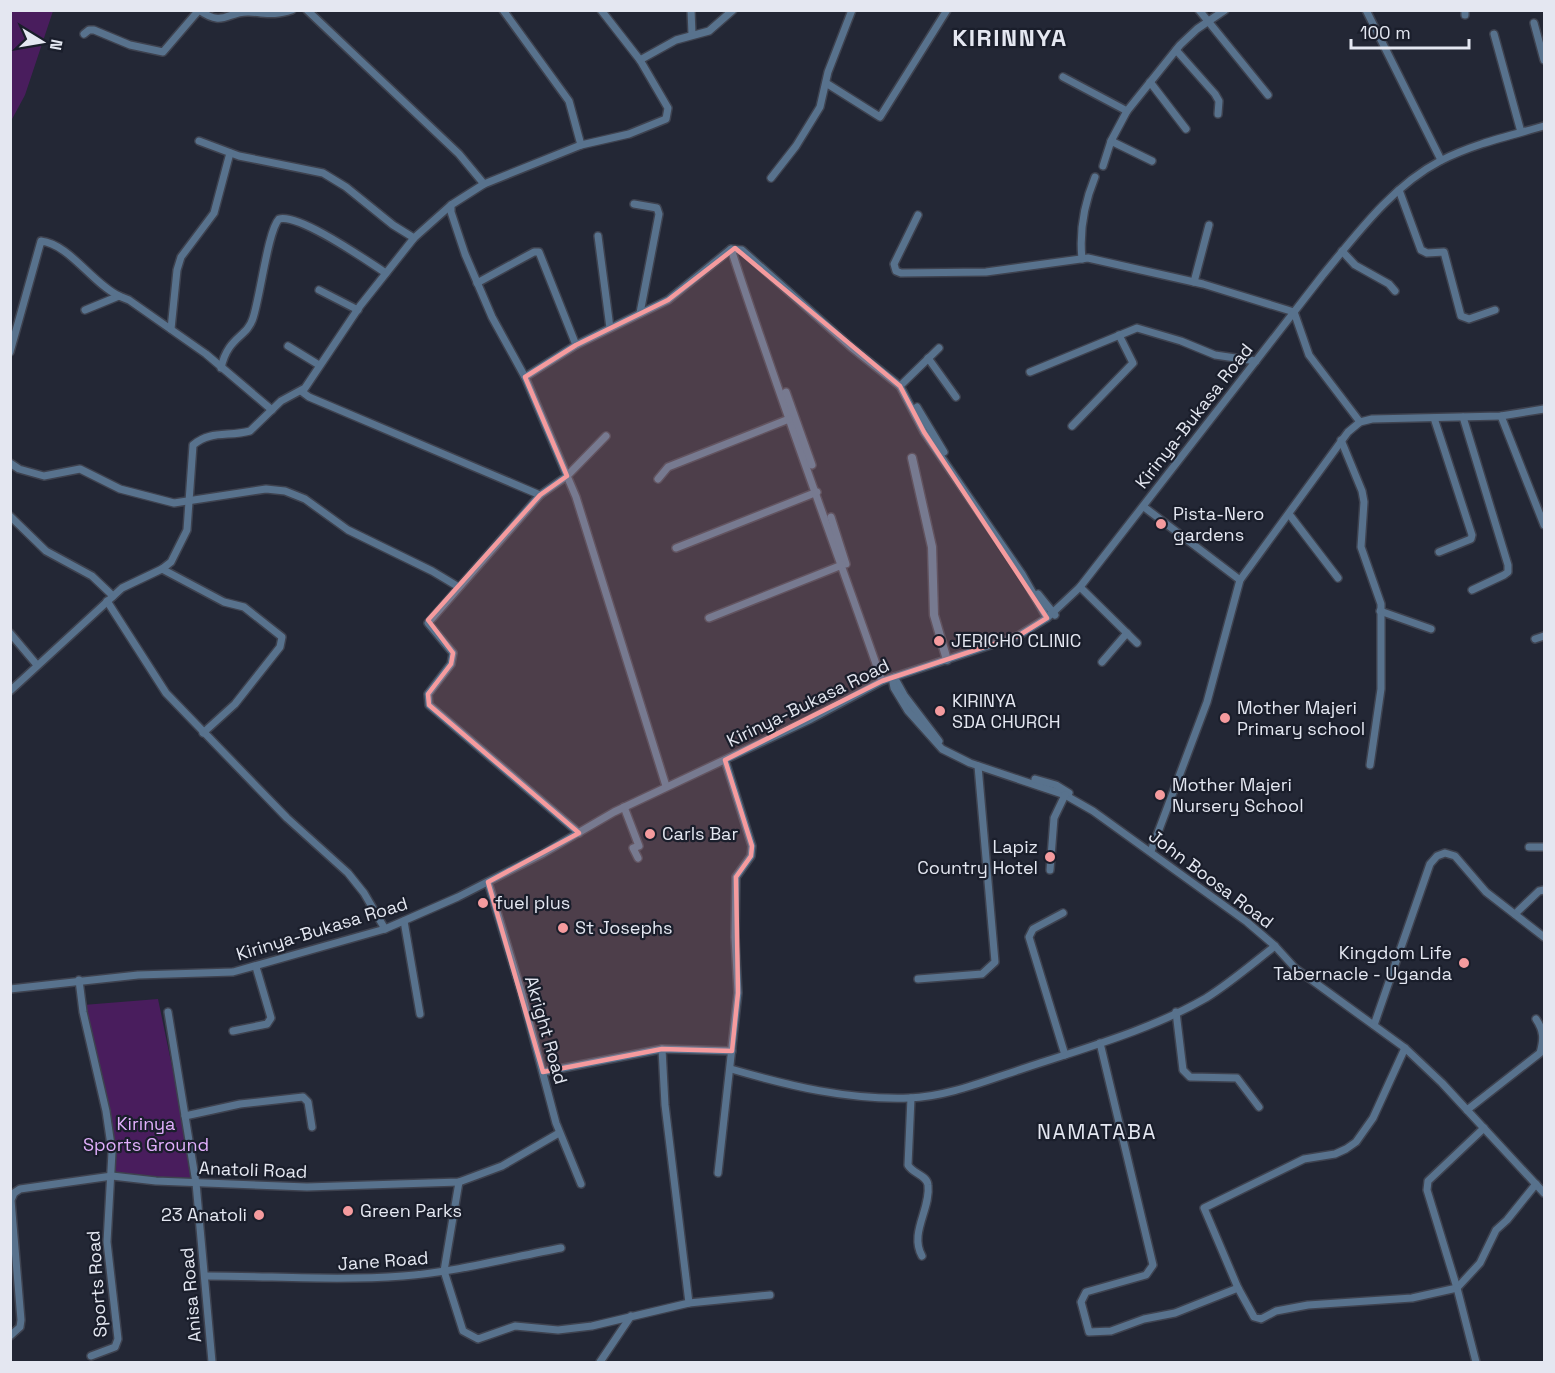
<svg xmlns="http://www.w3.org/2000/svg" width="1555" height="1373" viewBox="0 0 1555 1373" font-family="'Space Grotesk',sans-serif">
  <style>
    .green { fill: #491d5d }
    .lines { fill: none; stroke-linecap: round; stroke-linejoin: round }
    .minor-casing { stroke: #3e424f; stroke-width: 10 }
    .tertiary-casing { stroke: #3e424f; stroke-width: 11 }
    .minor { stroke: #58728d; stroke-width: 7 }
    .tertiary { stroke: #58728d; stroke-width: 8 }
    .marked { fill: #f59b9e; fill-opacity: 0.2; stroke: #f59b9e; stroke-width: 4.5; stroke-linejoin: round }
    .poi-dot { fill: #f59b9e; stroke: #1a1e2b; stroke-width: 2 }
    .labels { text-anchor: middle; stroke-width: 4.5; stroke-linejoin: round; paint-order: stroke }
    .street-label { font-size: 18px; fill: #e4e7f1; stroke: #1a1e2b }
    .poi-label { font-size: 18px; fill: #e4e7f1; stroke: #1a1e2b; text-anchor: start }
    .park-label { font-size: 18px; fill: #e1affc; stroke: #1a1e2b }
    .quarter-label { font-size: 21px; letter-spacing: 1.5px; fill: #e4e7f1; stroke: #1a1e2b }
    .district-label { font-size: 24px; font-weight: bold; letter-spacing: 1.5px; fill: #e4e7f1; stroke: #1a1e2b }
  </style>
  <rect width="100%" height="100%" fill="#232735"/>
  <g class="green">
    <path d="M11,10l42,1 -28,84 -14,26z"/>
    <path d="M158,999l38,183 -85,-9 -7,-73 -21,-95z"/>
  </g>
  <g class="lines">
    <defs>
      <g id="minor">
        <path d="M199,10c25,18 28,1 50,2 19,1 24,4 43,-2"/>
        <path d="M307,10l152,144 25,30"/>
        <path d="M503,10l66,91 12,44"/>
        <path d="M601,10l39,50 28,48 -2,11 -37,15 -48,11 -97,39 -33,21v7l14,42 27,63 33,60 51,120 90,289"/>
        <path d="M691,10l1,24"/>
        <path d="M1199,10l69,85"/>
        <path d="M1366,10l75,150"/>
        <path d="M1465,15v-5"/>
        <path d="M1534,23l10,37"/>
        <path d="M84,34l5,-4h5l36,15 33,7 36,-42"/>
        <path d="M1494,34l27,98"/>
        <path d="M1176,50l39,44 4,7 -1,13"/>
        <path d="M640,60l36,-20 33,-9 24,-21"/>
        <path d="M1063,77l64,34 53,-66 17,-16 28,-19"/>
        <path d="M1150,82l36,47"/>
        <path d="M826,83l54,34 67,-107"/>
        <path d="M1127,111l-16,30 41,20"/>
        <path d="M199,141l40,15 84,17 23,14 47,38 21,13"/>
        <path d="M1103,166l8,-25"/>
        <path d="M771,178l25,-32 24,-39 8,-35 24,-62"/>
        <path d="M1399,190l22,60 6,3 17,-1 17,64 8,3 26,-9"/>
        <path d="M634,204l23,4 2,6 -19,99"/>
        <path d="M918,215l-24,49 2,7 5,2 85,-1 102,-14 115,26 91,28 15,43 51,67"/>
        <path d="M598,236l12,92"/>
        <path d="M731,249c47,145 101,288 151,432"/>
        <path d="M1342,251l13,14 34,19 6,7"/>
        <path d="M1082,259c-3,-29 2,-55 13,-82"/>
        <path d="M1194,282l15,-57"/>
        <path d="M477,283l57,-31h5l37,93"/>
        <path d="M319,290l39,20"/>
        <path d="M85,310l34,-14 10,4 77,54 66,56"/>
        <path d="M171,329l6,-59 4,-13 33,-44 16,-60"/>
        <path d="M288,346l31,19"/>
        <path d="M10,352l31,-111c28,3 51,42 78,55"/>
        <path d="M928,358l28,39"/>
        <path d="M221,368c7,-32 26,-30 32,-50 7,-20 15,-88 26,-99 20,-6 88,42 107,54"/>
        <path d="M1030,372l107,-44 44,13 34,14 41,6"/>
        <path d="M525,377l51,-32 92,-45 63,-51 11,1 109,97 49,39 24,46 98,142 25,44"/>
        <path d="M900,386l39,-38"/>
        <path d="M301,391l8,6 231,98"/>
        <path d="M786,392l26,73"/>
        <path d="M917,407l27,45"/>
        <path d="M1501,416l43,109"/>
        <path d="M1463,417l45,148v7l-4,3 -32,15"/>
        <path d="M1434,418l38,117 -1,4 -32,13"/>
        <path d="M1072,426l61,-63 -14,-28"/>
        <path d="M1341,440l21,51 2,11 -3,45 20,57v85l-11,76"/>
        <path d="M10,463l9,6 25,7 36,-7 40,20 54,14 92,-14 19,2 20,8 43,31 84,41 25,15"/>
        <path d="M658,479l10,-12 121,-48"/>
        <path d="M1144,507l96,73"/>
        <path d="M1289,514l49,64"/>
        <path d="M10,516l36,35 46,25 21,20"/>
        <path d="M831,517l15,47"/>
        <path d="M676,548l141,-56"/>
        <path d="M162,569l62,33 20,5 38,30 -2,10 -45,57 -32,29"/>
        <path d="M1080,587l57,56"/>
        <path d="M1038,594l17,21"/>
        <path d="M107,601l59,92 121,125 61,55 16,20 21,36"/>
        <path d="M1380,611l51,18"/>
        <path d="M709,618l133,-53"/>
        <path d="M10,633l27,32"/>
        <path d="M1535,639l9,-3"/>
        <path d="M1102,662l25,-29"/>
        <path d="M894,677l10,18 35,46"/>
        <path d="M892,678l2,10 14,23 34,38 28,14 95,32 28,16 154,111 28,24 20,22 110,80 37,35 102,110"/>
        <path d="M10,691l112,-103 40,-19 9,-7 16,-32 6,-85c18,-15 35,-8 57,-14l31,-30 24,-13 55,-82 54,-68 37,-33"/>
        <path d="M1035,779l21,6 13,8"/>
        <path d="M624,807l15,39 -6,2 5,10"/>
        <path d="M579,833l-150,-128 -1,-11 23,-30 2,-11 -25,-30 112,-128 27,-19 39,-40"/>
        <path d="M1529,847h15"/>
        <path d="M1151,851l56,-149 33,-122 108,-148 12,-10 12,-3 129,-3 43,-7"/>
        <path d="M1050,870l4,-52 11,-23"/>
        <path d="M488,882l33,109 35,132 25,61"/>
        <path d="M1063,913l-30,16 -4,8 36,118"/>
        <path d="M1515,914l24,-23 5,-1"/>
        <path d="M404,921l16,93"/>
        <path d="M918,979l64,-5 13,-12 -17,-196"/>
        <path d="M79,980l4,32 23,99 6,41 -5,90 11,97 -3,8 -24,9"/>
        <path d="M10,989l128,-14 95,-3 152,-43 73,-32 84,-43 72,-42 197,-93 71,-38 136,-45 29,-18 33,-31 242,-311c34,-41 70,-90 118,-115 33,-17 69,-25 104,-35"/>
        <path d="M168,1012l28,171 16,179"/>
        <path d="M1176,1012l7,58 7,7 47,1 22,29"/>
        <path d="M1374,1025l56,-161 7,-8 8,-3 10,3 31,36 58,45"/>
        <path d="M233,1031l34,-7 4,-6 -15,-51"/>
        <path d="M1100,1043l53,222 -7,10 -60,17 -5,10 8,30 22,-1 33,-12 31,-6 63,-25"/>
        <path d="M1405,1048l-32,70 -17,24 -10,7 -11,5 -31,5 -100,49 34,80 16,29 7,2 15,-8 32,-6 104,-7 45,-10 23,-25 16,-33 11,-10 29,-36"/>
        <path d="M662,1049l3,56 24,198"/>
        <path d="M731,1069c59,17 116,31 178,29 37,-1 76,-17 110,-28 62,-21 130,-39 187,-72 24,-15 46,-34 69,-52"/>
        <path d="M543,1072l119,-23 70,2"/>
        <path d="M911,1098l-3,67c5,9 19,10 20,20 3,24 -19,48 -6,71"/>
        <path d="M1467,1110l73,-57c4,-14 4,-22 -4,-34"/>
        <path d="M185,1116l55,-12 63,-7 5,5 4,25"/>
        <path d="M718,1173l20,-180 -3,-56 1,-60 15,-21 1,-10 -27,-86"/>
        <path d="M459,1182l-15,89 19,60 15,8 37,-13 43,4 34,-4 97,-23 81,-8"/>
        <path d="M206,1276c66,0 131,5 197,0 53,-4 105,-18 158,-28"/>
        <path d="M10,1336l10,-9 1,-7 -10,-120 3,-7 6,-4 92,-13 44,5 151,6 152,-5 43,-16 57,-33"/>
        <path d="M600,1362l31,-46"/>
        <path d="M1476,1362l-19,-74 -30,-98 1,-9 56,-53"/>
      </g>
      <path id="tertiary" d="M912,458l20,89 2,68 13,45"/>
    </defs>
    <use href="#minor" class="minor-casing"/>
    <use href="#tertiary" class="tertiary-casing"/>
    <use href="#minor" class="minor"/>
    <use href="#tertiary" class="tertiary"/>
  </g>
  <path class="marked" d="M735,248l165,138 24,46 123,186 -29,18 -136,45 -157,79 27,86 -1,10 -15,21 2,116 -6,58 -70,-2 -119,23 -55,-190 91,-49 -150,-128 -1,-11 23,-30 2,-11 -25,-33 112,-125 27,-19 -42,-99 51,-32 92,-45z"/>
  <g class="poi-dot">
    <circle cx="1161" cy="524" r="6"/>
    <circle cx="939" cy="641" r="6"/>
    <circle cx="940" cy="711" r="6"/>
    <circle cx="1225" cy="718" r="6"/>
    <circle cx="1160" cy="795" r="6"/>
    <circle cx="650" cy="834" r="6"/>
    <circle cx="1050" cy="857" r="6"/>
    <circle cx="483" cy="903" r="6"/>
    <circle cx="563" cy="928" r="6"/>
    <circle cx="1464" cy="963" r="6"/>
    <circle cx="348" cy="1211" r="6"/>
    <circle cx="259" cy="1215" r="6"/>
  </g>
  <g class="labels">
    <g class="street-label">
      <text transform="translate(1194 416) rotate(-52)" y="6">Kirinya-Bukasa Road</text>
      <text transform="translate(808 703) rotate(-26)" y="6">Kirinya-Bukasa Road</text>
      <text transform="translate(1211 879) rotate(37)" y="6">John Boosa Road</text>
      <text transform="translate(322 929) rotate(-17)" y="6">Kirinya-Bukasa Road</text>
      <text transform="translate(546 1030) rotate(74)" y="6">Akright Road</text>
      <text transform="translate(253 1170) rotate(2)" y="6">Anatoli Road</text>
      <text transform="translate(383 1261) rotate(-4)" y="6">Jane Road</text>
      <text transform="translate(97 1284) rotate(-94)" y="6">Sports Road</text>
      <text transform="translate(191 1295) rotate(-95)" y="6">Anisa Road</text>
    </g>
    <g class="poi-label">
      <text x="1173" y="520">Pista-Nero<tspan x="1173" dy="21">gardens</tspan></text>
      <text x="951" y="647">JERICHO CLINIC</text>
      <text x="952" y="707">KIRINYA<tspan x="952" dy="21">SDA CHURCH</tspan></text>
      <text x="1237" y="714">Mother Majeri<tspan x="1237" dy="21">Primary school</tspan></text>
      <text x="1172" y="791">Mother Majeri<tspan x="1172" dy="21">Nursery School</tspan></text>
      <text x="662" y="840">Carls Bar</text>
      <text x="1038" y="853" text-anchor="end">Lapiz<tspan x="1038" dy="21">Country Hotel</tspan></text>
      <text x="495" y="909">fuel plus</text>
      <text x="575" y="934">St Josephs</text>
      <text x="1452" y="959" text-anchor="end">Kingdom Life<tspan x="1452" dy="21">Tabernacle - Uganda</tspan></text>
      <text x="360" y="1217">Green Parks</text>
      <text x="247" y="1221" text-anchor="end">23 Anatoli</text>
    </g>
    <g class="park-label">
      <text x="146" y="1130">Kirinya<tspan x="146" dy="21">Sports Ground</tspan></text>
    </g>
    <g class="quarter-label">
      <text x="1097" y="1139">NAMATABA</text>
    </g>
    <g class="district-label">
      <text x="1010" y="46">KIRINNYA</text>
    </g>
  </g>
  <rect width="1555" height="1373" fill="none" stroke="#e4e7f1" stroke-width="24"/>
  <g transform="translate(42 42) rotate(101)" stroke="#1a1e2b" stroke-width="4.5" paint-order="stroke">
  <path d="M0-4.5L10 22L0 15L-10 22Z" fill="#e4e7f1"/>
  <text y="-9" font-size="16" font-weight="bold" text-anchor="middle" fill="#e4e7f1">N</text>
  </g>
  <path d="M1351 39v9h118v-9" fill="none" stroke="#e4e7f1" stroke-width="3"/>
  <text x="1360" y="39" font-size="18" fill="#e4e7f1" stroke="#1a1e2b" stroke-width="4.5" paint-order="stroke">100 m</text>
</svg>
